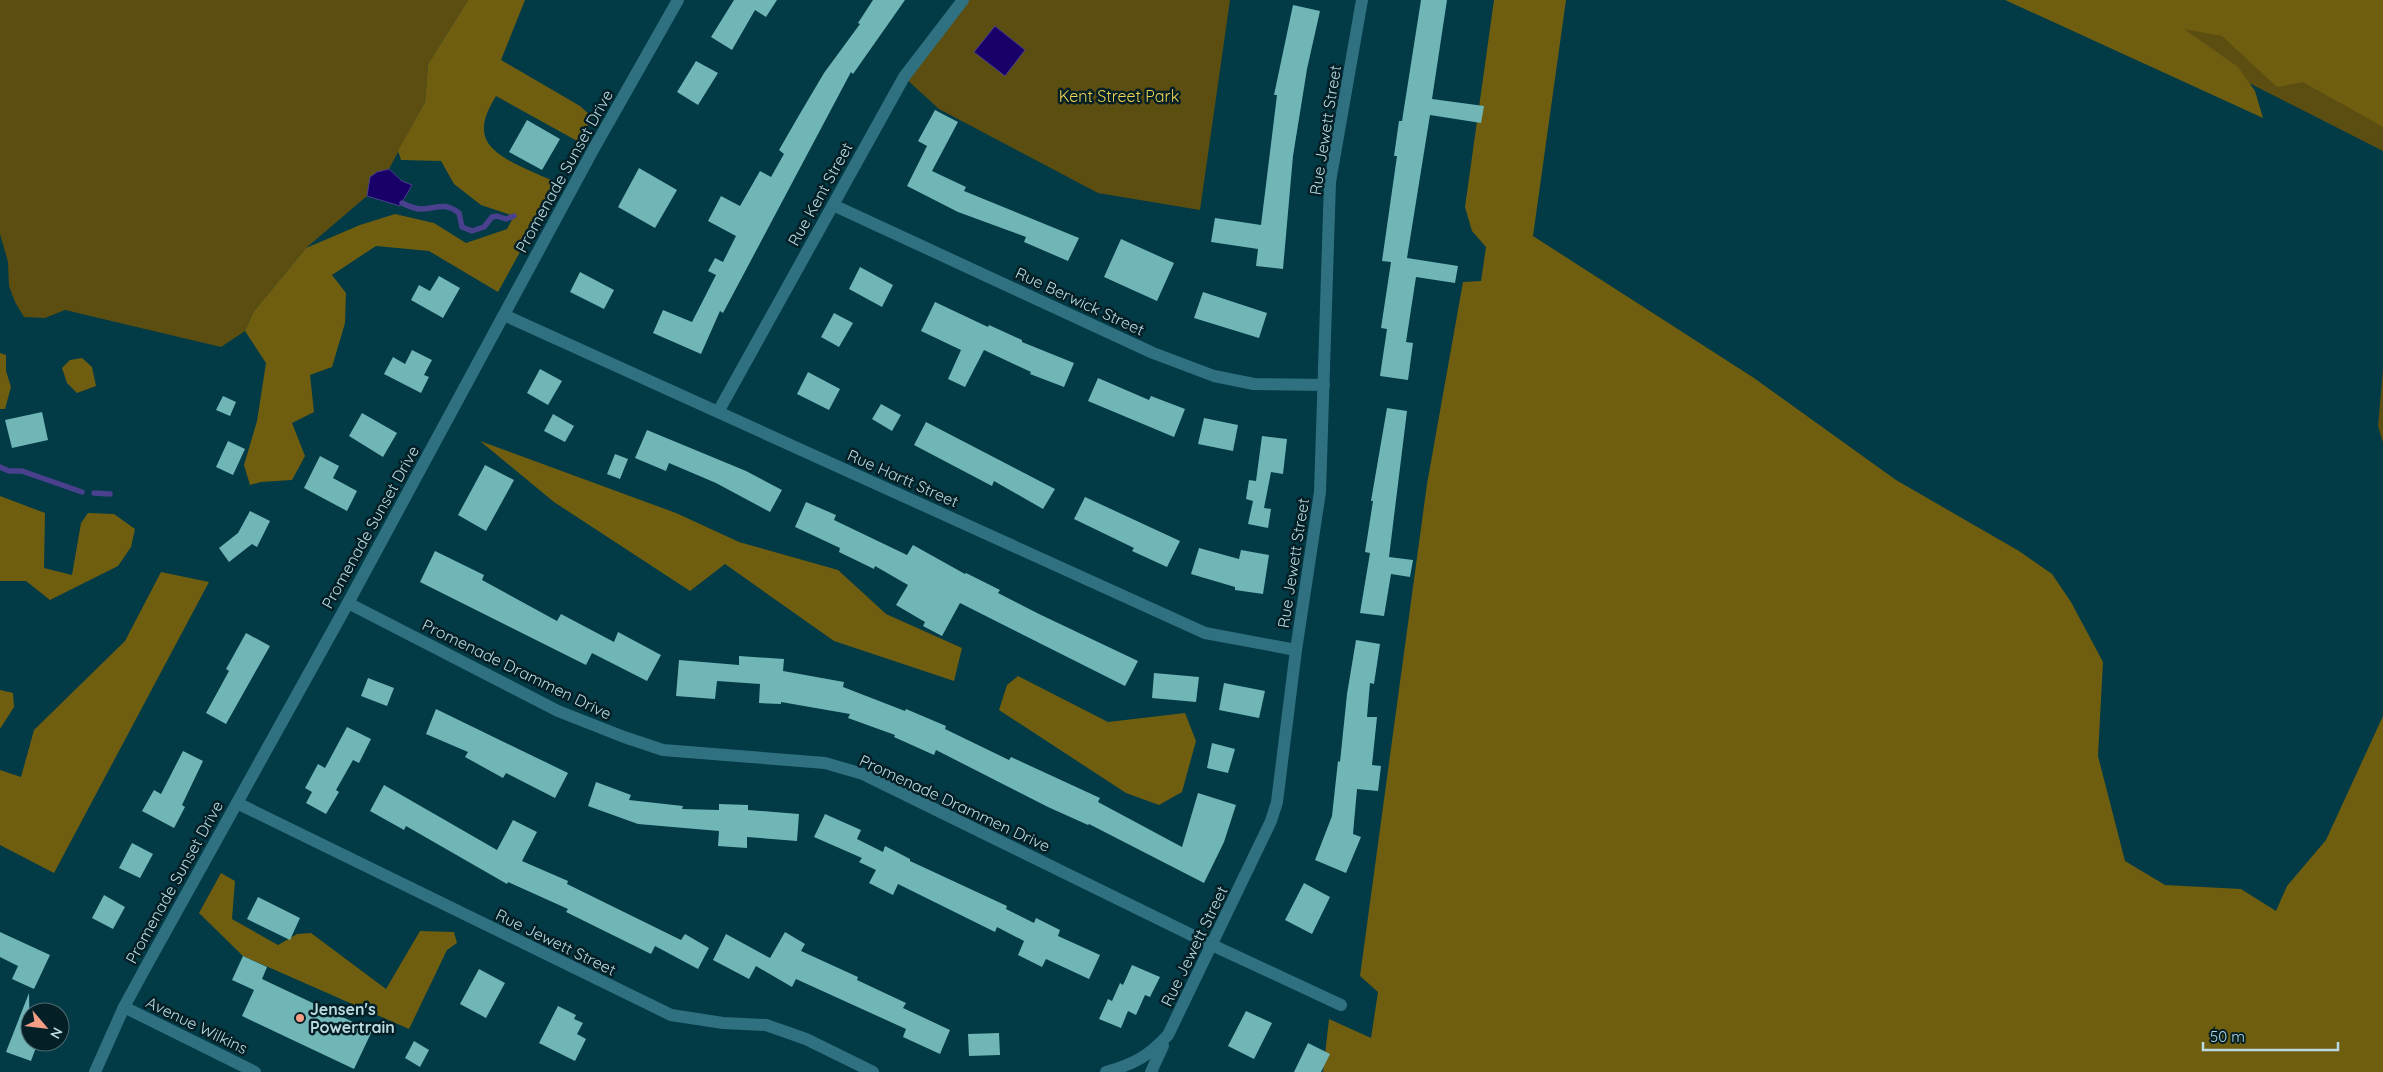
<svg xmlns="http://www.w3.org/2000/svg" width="2383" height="1072" viewBox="0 0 2383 1072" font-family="Quicksand,sans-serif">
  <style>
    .green { fill: #5c4e11 }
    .forest { fill: #6f5e10 }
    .water { fill: #180068; stroke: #49418d }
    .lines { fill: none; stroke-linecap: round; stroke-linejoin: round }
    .stream { stroke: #49418d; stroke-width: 5.5 }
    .building { fill: #71b6b7 }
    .minor { stroke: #2f7180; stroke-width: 12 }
    .poi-dot { fill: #f49e86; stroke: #041f26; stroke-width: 2 }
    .labels { text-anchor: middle; stroke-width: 5; stroke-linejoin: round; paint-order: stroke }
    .park-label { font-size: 16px; fill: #f1d452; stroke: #041f26 }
    .street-label { font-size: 16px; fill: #badae2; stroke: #041f26 }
    .poi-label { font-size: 16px; font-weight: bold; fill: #badae2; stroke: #041f26; text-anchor: start }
  </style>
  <rect width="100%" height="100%" fill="#023a46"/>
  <g class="green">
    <path d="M0,0h468l-40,64 -3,38 -36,67 -12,3 -7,5 -3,19 -61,52 -52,63 -9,20 -24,16 -156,-37 -20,8 -21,-1 -9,-15 -6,-16 -1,-24 -8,-28z"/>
    <path d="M963,0h267l-30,210 -102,-17 -159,-84 -35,-32z"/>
    <path d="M2085,0h298v151z"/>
    <path d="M2383,368v75l-5,-17z"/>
  </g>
  <g class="forest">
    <path d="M468,0h57l-24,60 79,46 12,11 -13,25 -83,-46c-7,12 -15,26 -11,40 5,22 54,38 73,47l-60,109 -69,-41 -53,-5 -44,29 14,18 -1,30 -13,44 -22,8 4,37 -22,11 13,33 -13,24 -31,2 -11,3 -6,-20 13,-44 9,-58 -21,-32 9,-20 52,-63 54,-23 35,-11 39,9 32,20 41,-14 7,-13 -33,-11 -27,-21 -13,-23 -40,-1 -3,-9 27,-49 3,-38z"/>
    <path d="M1494,0h72l-33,236 221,142 142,102 123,71 33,23 19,28 32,60 -5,94 27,105 40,24 76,4 35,22 11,-25 39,-46 57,-124v356h-1060l6,-53 42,19 7,-46 -18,-16 67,-492 36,-202 18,-1 5,-34 -14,-16 -7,-24z"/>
    <path d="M2005,0h378v127l-80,-45 -26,5 -55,-51 -38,-7 54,38 17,24 8,27z"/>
    <path d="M0,353l6,2v16l5,16 -6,22h-5z"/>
    <path d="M82,358l10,9 4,19 -19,7 -10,-10 -5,-15 8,-8z"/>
    <path d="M480,441l196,72 63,29 99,28 48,44 76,34 -8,33 -120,-40 -109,-77 -35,27 -136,-89z"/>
    <path d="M0,496l45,17 -1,55 28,7 9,-52 7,-10 26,1 21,15 -4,18 -13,19 -68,34 -24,-19h-26z"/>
    <path d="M161,572l48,10 -155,291 -54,-28v-75l21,7 13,-47 91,-89z"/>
    <path d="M1018,676l90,46 77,-9 11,28 -14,51 -23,13 -33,-12 -127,-83 8,-25z"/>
    <path d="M0,690l13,3 1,14 -14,22z"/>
    <path d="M221,873l14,8 -3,38 46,26 19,-11 14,-1 75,56 34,-58 34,1 3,11 -10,7 -38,79 -166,-73 -44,-43z"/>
  </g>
  <g class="water">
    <path d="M995,26l30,24 -20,26 -31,-24z"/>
    <path d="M389,169l13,12 10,4 -12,21 -33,-10 3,-19 7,-5z"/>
  </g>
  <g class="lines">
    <g class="stream">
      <path d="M402,203c6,3 12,6 19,6 16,0 22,-8 38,4l3,14 10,4 12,-4 8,-10 5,-1 9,3 8,-3"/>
      <path d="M0,467l9,4h13l60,21"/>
      <path d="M94,493l16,1"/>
    </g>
  </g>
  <g class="building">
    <path d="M734,0h43l-11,17 -11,-7 -23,40 -21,-13z"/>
    <path d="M873,0h32l-52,74 -2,-2 -128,241 -3,-2 -19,43 -48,-21 10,-23 29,12 24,-47 -8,-4 7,-13 8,4 13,-26 -28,-15 13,-25 19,10 20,-35 11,6 13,-23 -5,-4 19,-33 26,-44 36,-49 -2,-1z"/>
    <path d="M1421,0h26l-15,99 52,7 -3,17 -51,-8 -23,143 51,8 -3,17 -39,-6 -10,65 7,1 -5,37 -28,-4 7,-47 -6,-1 10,-66 -9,-1 15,-105h-3l5,-35h3z"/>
    <path d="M1293,5l27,6 -13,58 -14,87 -10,113 -27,-3 2,-17 -47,-7 4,-24 46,7 16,-130h-3z"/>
    <path d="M696,61l22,12 -20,32 -21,-13z"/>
    <path d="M935,110l23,12 -26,49 34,16 -2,4 115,47 -11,23 -44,-19 2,-5 -68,-25 -51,-26 20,-40 -9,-5z"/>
    <path d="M527,120l33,19 -18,31 -33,-18z"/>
    <path d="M639,168l38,22 -22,38 -37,-21z"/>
    <path d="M1121,239l53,24 -17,38 -53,-24z"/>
    <path d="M860,267l33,18 -11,22 -33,-18z"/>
    <path d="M580,272l34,18 -10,19 -34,-17z"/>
    <path d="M439,276l21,12 -17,30 -32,-18 8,-15 11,6z"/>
    <path d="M1203,292l64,21 -8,25 -65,-20z"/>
    <path d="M935,302l53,25 1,-2 33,15v2l52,21 -10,24 -34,-13 1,-2 -47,-22 -19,37 -17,-8 13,-29 -40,-19z"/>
    <path d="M834,313l19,10 -14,24 -18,-10z"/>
    <path d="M412,350l20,10 -8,15 5,2 -8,16 -37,-19 9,-17 12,7z"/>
    <path d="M540,369l22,12 -14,24 -21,-12z"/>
    <path d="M808,372l32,17 -11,21 -32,-16z"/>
    <path d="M1098,378l51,22 2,-4 34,13 -11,28 -86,-36z"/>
    <path d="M223,396l13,6 -6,14 -14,-6z"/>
    <path d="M881,404l20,11 -9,16 -20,-12z"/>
    <path d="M1387,408l20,3 -18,146 24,3 -3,17 -19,-3 -7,42 -24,-3 10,-60 -5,-1 8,-51h-2z"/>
    <path d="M42,412l6,28 -36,8 -7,-28z"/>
    <path d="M362,413l35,20 -14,24 -34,-21z"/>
    <path d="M553,414l21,12 -9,16 -21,-11z"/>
    <path d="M1204,418l34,7 -5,26 -35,-7z"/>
    <path d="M926,422l129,67 -12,20 -49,-28 -2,5 -78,-41z"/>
    <path d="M647,430l99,41 36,19 -12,22 -54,-29 -47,-20 -3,8 -31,-13z"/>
    <path d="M1262,436l25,3 -4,35 -12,-2 -7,36 7,1 -3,19 -20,-4 5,-23 -7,-2 3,-19 7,1z"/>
    <path d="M228,441l17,8 -12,26 -17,-8z"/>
    <path d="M615,454l13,5 -8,20 -13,-5z"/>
    <path d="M320,456l19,10 -6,12 24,13 -10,20 -43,-23z"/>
    <path d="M485,465l29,15 -28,51 -28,-16z"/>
    <path d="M1085,497l95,44 -13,26 -35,-16 2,-3 -60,-29z"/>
    <path d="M806,502l30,13 -2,5 73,35 6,-10 52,29 1,-1 34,17 -2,3 41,21 99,47 -13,25 -165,-83 -18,33 -19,-10 2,-4 -29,-17 12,-20 -33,-19 -1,3 -35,-17 1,-4 -45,-21z"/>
    <path d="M250,511l20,10 -13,26 -5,-3 -23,18 -10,-14 19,-15z"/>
    <path d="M1199,548l40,11 2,-9 28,5 -6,39 -28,-4v-3l-44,-13z"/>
    <path d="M435,551l49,24 -2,5 75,41 4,-7 53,28 4,-10 43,23 -14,26 -55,-28 -6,12 -166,-83z"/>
    <path d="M246,633l24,13 -44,78 -20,-11 23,-42 -3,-2z"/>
    <path d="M1356,640l24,4 -6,40 -4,-1 -3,34h10l-5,48 9,1 -3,25 -21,-2 -4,45 8,3 -15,36 -31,-13 17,-44 6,-55 2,1 7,-68z"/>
    <path d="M739,656l45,3 -1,12 61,11 -1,5 62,24 1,-2 40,17 -1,3 64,31 2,-3 89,41 -2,4 84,45 16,-54 38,12 -12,37 -20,41 -115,-59 -1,1 -40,-18 -112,-57 -2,5 -40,-18 1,-2 -47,-17 2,-4 -69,-12v2l-22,-1 1,-19 -43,-3 -2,18 -39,-3 3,-36 60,5z"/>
    <path d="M1154,673l45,4 -3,25 -44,-4z"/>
    <path d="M368,678l26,10 -7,18 -26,-10z"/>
    <path d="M1224,683l41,8 -6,27 -40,-8z"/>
    <path d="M436,709l132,64 -13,25 -49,-25 -3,5 -38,-21 3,-5 -42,-18z"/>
    <path d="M347,727l24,12 -12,24 -6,-3 -17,30 3,2 -13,22 -20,-11 6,-11 -7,-4 13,-24 7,4z"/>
    <path d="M1212,743l23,6 -7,24 -21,-5z"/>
    <path d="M183,751l20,10 -21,44 3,2 -11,21 -32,-17 12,-21 7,4z"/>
    <path d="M596,782l35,13 -2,5 54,6 -1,3 37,1v-6l29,1v5l51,4 -2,27 -50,-4v11l-29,-2 1,-15 -81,-7 -50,-18z"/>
    <path d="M384,785l113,65 16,-30 24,12 -15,29 46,20 -1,3 114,56 4,-6 24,14 -11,21 -43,-23 -4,8 -85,-42 2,-3 -60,-27 -1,2 -101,-58 -2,4 -34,-19z"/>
    <path d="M825,814l36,16 -4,9 26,13 2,-6 25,13v2l97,45 -1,3 28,14 2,-5 24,12 -2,6 42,19 -11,24 -43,-20 -4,8 -24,-12 6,-14 -27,-14 -2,5 -97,-48 -5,11 -24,-12 7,-13 -17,-8 3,-4 -48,-21z"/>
    <path d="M132,843l21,11 -13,24 -21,-10z"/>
    <path d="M1304,883l26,14 -18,37 -27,-14z"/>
    <path d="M104,895l21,12 -12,22 -21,-11z"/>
    <path d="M258,897l42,21 -10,22 -43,-21z"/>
    <path d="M0,932l50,23 -16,34 -22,-10 6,-13 -18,-9z"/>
    <path d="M785,932l20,12 -4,7 57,26 -1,3 49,23 -3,5 47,22 -10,24 -37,-17 3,-8 -110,-50 -4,8 -36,-21 -7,13 -36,-19 13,-26 44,24z"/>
    <path d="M243,956l24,11 -5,12 110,52 -18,38 -112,-53 12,-26 -22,-10z"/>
    <path d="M1132,965l28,12 -10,20 -5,-2 -9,20 -8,-4 -7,17 -22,-9 9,-20 4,2 8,-18 3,2z"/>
    <path d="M479,969l26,14 -19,35 -26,-14z"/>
    <path d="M29,993l1,49h8l-7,19 -25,-9z"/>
    <path d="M558,1006l18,9 -2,4 9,4 -6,11 9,5 -11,22 -36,-18z"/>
    <path d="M1246,1011l26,12 -18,36 -26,-13z"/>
    <path d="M999,1033l1,22 -31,1 -1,-22z"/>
    <path d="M414,1041l15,9 -9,17 -15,-9z"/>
    <path d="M1308,1043l22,11 -9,18h-27z"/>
  </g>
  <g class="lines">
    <g class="minor">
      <path d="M833,205l320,148 61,23 40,8 70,1"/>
      <path d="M504,315l701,318 91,17"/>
      <path d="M718,412l186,-335 59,-77"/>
      <path d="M348,603l210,108 66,26 39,13 162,13 38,11 349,171 129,60"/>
      <path d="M237,803l434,212 52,8 43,2 40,14 67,33"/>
      <path d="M124,1007l131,65"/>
      <path d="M95,1072l29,-65 19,-35 205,-369 245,-453 85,-150"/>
      <path d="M1106,1072c28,-8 43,-16 62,-37l103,-214 6,-19 19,-152 24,-158 10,-310 32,-182"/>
      <path d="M1151,1072l12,-26"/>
    </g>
  </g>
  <circle class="poi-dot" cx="300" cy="1018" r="5"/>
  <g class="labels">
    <g class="park-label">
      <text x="1119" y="102">Kent Street Park</text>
    </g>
    <g class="street-label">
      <text transform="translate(1325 130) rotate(-81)" y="6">Rue Jewett Street</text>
      <text transform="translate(564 171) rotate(-61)" y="6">Promenade Sunset Drive</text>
      <text transform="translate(820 194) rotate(-61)" y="6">Rue Kent Street</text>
      <text transform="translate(1080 301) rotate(25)" y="6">Rue Berwick Street</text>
      <text transform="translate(903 478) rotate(24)" y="6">Rue Hartt Street</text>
      <text transform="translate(370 527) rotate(-61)" y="6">Promenade Sunset Drive</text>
      <text transform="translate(1293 563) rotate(-81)" y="6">Rue Jewett Street</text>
      <text transform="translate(517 669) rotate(26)" y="6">Promenade Drammen Drive</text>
      <text transform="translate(955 803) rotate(25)" y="6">Promenade Drammen Drive</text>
      <text transform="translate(174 882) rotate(-61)" y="6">Promenade Sunset Drive</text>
      <text transform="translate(556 942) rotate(26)" y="6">Rue Jewett Street</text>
      <text transform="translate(1194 946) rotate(-64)" y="6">Rue Jewett Street</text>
      <text transform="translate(197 1025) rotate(26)" y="6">Avenue Wilkins</text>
    </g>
    <g class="poi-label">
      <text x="310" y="1015">Jensen's<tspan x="310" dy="18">Powertrain</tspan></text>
    </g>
  </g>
  <g transform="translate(45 1027) rotate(118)"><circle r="24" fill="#041f26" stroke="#4d6a71"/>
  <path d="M0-4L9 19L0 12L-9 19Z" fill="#f49e86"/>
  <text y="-8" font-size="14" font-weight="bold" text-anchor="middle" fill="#badae2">N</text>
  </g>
  <path d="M2203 1042v8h135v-8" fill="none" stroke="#badae2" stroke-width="2.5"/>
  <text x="2210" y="1042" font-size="15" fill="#badae2" stroke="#041f26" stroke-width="4" paint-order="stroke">50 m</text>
</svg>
